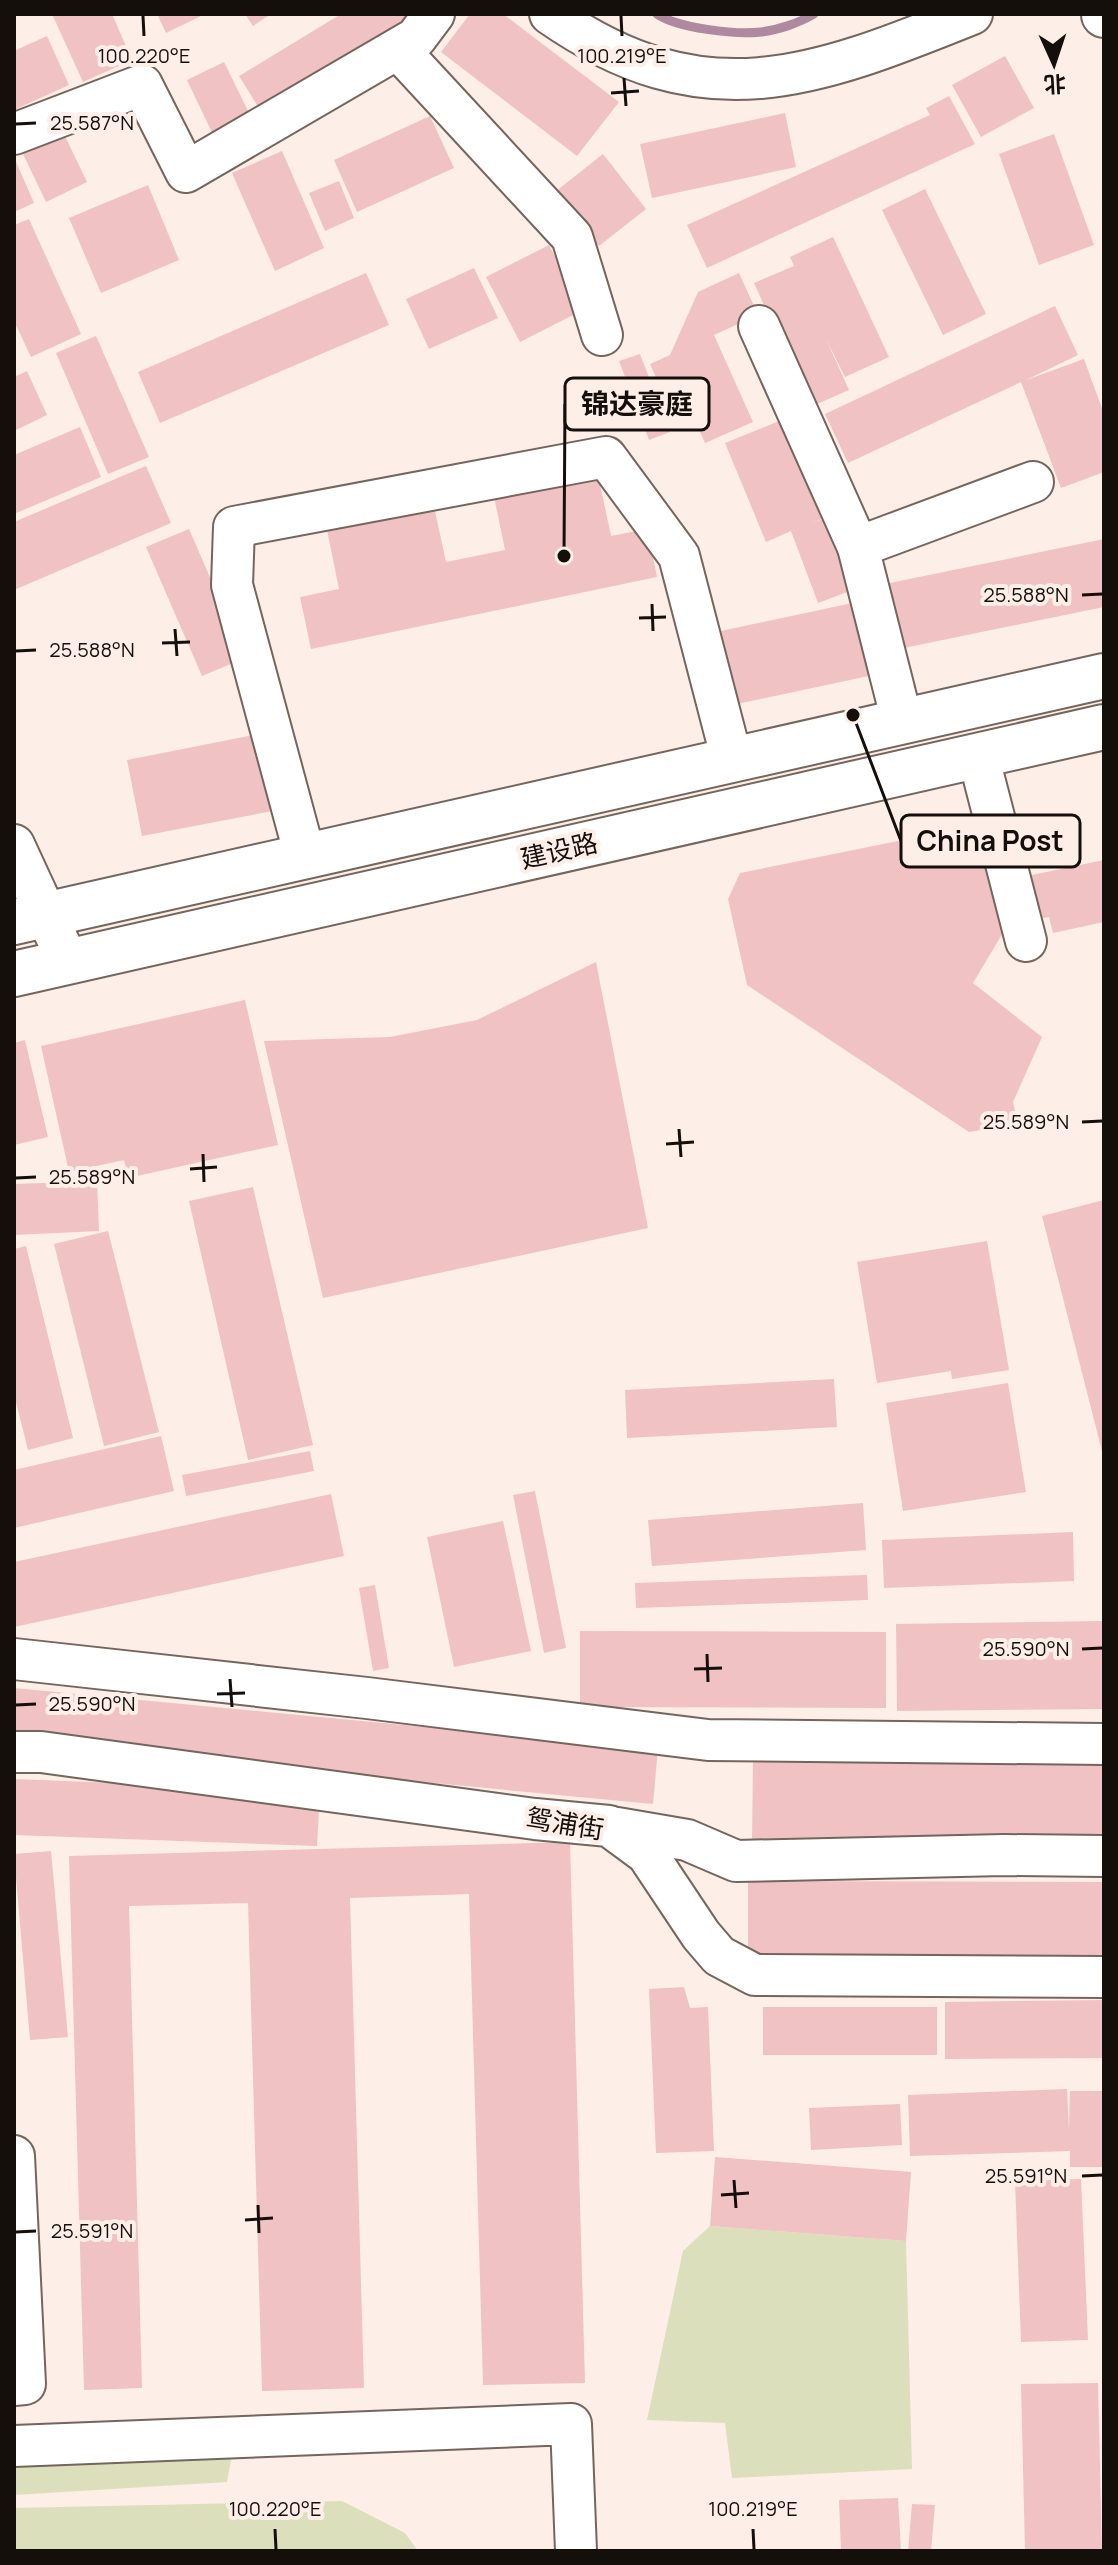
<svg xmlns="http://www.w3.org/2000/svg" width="1118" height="2565" viewBox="0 0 1118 2565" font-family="Manrope,'Noto Sans SC',sans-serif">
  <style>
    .green { fill: #dbdfbc }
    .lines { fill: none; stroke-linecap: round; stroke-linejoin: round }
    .stream { stroke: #ae89a0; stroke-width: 9 }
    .building { fill: #f1c2c4 }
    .minor-casing { stroke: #74655d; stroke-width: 44 }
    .major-casing { stroke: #74655d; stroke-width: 48 }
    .minor { stroke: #fff; stroke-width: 40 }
    .major { stroke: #fff; stroke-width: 44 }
    .ticks { fill: none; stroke: #150f0c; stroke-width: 3 }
    .labels { text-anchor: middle; stroke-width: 8; stroke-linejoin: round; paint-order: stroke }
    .street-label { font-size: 26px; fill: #150f0c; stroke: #fdeee7 }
    .ticks-label { font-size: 20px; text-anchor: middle; fill: #150f0c; stroke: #fdeee7; stroke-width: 8; stroke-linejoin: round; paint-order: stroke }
    .leader { fill: none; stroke: #150f0c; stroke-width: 3 }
    .callout-dot { fill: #150f0c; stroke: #fdeee7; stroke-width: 3 }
    .callout { fill: #fdeee7; stroke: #150f0c; stroke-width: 3 }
    .callout-label { font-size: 28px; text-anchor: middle; font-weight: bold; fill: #150f0c }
  </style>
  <rect width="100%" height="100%" fill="#fdeee7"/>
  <g class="green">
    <path d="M710,2226l196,15 6,228 -180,9 -7,-55 -78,-3 36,-169z"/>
    <path d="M233,2449l-6,33 -213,13v-37z"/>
    <path d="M342,2501l63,32 13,18h-404v-43z"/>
  </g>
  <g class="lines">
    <path class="stream" d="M657,14c20,14 79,21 104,18 17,-2 38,-9 53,-18"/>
  </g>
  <g class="building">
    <path d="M52,14h60l20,46 -49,22z"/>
    <path d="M157,14h48l-39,19z"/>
    <path d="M245,14h26l-18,12z"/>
    <path d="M341,14h82l-158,104 -26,-42z"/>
    <path d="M470,14h33l116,88 -42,54 -136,-104z"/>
    <path d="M47,36l22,49 -55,25v-59z"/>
    <path d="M1005,56l29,52 -53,29 -29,-52z"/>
    <path d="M224,62l31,63 -38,18 -30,-63z"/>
    <path d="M949,96l26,48 -268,124 -20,-43 243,-110 -4,-7z"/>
    <path d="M785,113l11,54 -144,31 -12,-54z"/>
    <path d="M430,116l24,52 -97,44 -23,-52z"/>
    <path d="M64,134l23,48 -41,20 -23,-48z"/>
    <path d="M1054,134l40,111 -55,20 -40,-111z"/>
    <path d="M282,151l42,97 -49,23 -43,-98z"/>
    <path d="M603,154l43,55 -47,37 -44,-54z"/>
    <path d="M14,157l20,46 -20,9z"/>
    <path d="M339,181l15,37 -29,13 -16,-38z"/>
    <path d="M148,185l31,75 -78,33 -32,-75z"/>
    <path d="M925,189l61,125 -43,21 -61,-125z"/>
    <path d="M29,219l52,115 -50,23 -17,-36v-96z"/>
    <path d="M833,237l56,120 -44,20 -19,-38 23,51 -39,17 -56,-124 40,-17 -4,-9z"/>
    <path d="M549,245l34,65 -63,32 -34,-65z"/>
    <path d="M474,268l24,50 -69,31 -23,-50z"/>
    <path d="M366,273l23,52 -229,98 -22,-51z"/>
    <path d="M739,273l19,42 -44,20 39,87 -48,21 -10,-22 -16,8 -29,-65 20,-9 28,-63z"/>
    <path d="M1055,306l23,49 -52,25 58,-21 20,55v58l-43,16 -40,-106 -173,81 -23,-49z"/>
    <path d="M96,336l53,121 -41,17 -52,-121z"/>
    <path d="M640,354l30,78 -21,8 -30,-79z"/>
    <path d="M27,371l20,44 -33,16v-54z"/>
    <path d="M784,419l40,99 -12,5 20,-7 26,72 -40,15 -27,-72 -25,11 -41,-99z"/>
    <path d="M80,427l21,50 -87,37v-59z"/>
    <path d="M146,466l25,57 -157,67v-68z"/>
    <path d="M597,470l14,66 36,-7 10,48 -346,72 -11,-52 39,-8 -14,-69 107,-23 14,65 59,-12 -12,-58z"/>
    <path d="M189,529l56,129 -43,18 -56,-129z"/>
    <path d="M1104,539v68l-205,42 -14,-65z"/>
    <path d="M862,601l16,73 -141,30 -16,-73z"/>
    <path d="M263,733l15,77 -136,26 -15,-76z"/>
    <path d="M982,824l22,107 -31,52 69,54 -29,65 5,22 -49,8 -222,-147 -19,-86 12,-26z"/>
    <path d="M1104,860v62l-51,11 -4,-16 -12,2 -10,-43z"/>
    <path d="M596,962l52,266 -325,70 -59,-257 126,-4 87,-17z"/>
    <path d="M245,1000l33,145 -150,33 -4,-18 -55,12 -28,-126z"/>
    <path d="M25,1040l23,97 -34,8v-102z"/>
    <path d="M97,1181l2,50 -85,4v-51z"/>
    <path d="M253,1187l60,258 -65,15 -59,-259z"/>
    <path d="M1104,1200v254l-1,1 -61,-239z"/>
    <path d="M108,1231l51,201 -55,14 -50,-202z"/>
    <path d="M987,1241l22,129 -57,9 -1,-8 -74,12 -20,-121z"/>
    <path d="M26,1246l47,192 -45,12 -14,-56v-145z"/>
    <path d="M834,1379l3,48 -210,11 -2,-48z"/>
    <path d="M1008,1383l18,109 -123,19 -17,-108z"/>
    <path d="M161,1436l13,55 -160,37v-58z"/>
    <path d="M310,1451l4,20 -128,25 -4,-21z"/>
    <path d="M535,1491l31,157 -22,5 -31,-158z"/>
    <path d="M331,1494l13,62 -330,71v-65z"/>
    <path d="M863,1503l3,47 -214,16 -4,-46z"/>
    <path d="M503,1521l28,130 -77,16 -27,-130z"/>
    <path d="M1073,1532l1,49 -190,7 -2,-48z"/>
    <path d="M867,1575l1,25 -232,8 -1,-25z"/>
    <path d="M375,1585l14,83 -16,3 -14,-83z"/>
    <path d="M1104,1621v88l-207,2 -1,-87z"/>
    <path d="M580,1631l306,1v76l-306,-1z"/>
    <path d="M14,1688l644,61 -5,55 -639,-61z"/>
    <path d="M753,1761l351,2v78l-352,-1z"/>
    <path d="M14,1779l306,12 -3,55 -303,-11z"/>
    <path d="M570,1842l15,541 -102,2 -14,-491 -119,4 14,490 -102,3 -14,-488 -119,3 13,482 -58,2 -15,-534z"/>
    <path d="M51,1851l17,186 -38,3 -16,-186z"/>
    <path d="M748,1881l356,1v82l-356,-1z"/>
    <path d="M684,1987l6,21 18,-1 6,144 -58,2 -7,-164z"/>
    <path d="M1104,2000v58l-159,1v-57z"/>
    <rect x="763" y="2007" width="174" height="48"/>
    <path d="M1067,2089l2,41 1,-39h34v76h-34v-16l-160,5 -2,-61z"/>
    <path d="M900,2104l2,41 -91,5 -2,-42z"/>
    <path d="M715,2157l196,15 -5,69 -196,-15z"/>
    <path d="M1081,2179l7,161 -67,2 -6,-161z"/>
    <path d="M1098,2383l4,166 -77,2 -4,-167z"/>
    <path d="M898,2498l3,53h-60l-2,-51z"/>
    <path d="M912,2504l23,1 -4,46h-23z"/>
  </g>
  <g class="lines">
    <defs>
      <g id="minor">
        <path d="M550,14c154,107 263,64 422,0"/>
        <path d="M398,49l174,188 30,98"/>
        <path d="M14,134l128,-49 44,87 230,-134 18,-24"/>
        <path d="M759,326l99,221"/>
        <path d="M902,721l-44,-174 175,-65"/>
        <path d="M978,755l48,186"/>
        <path d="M14,845l54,117"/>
        <path d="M305,856l-73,-271 2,-58 372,-70 73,99 53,204"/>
        <path d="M14,1659l353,39 341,42 396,4"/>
        <path d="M14,1752h27l494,67 74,7 38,28 54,81 18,21 36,19 349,2"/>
        <path d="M617,1828l70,12 49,21 268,-6 100,1"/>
        <path d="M14,2156l11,228 -11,1"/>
        <path d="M14,2446l557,-22 5,127"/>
      </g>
      <g id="major">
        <path d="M1104,14v1"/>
        <path d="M14,922l1090,-246"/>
        <path d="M14,974l1090,-247"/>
      </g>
    </defs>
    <use href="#minor" class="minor-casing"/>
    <use href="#major" class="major-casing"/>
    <use href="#minor" class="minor"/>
    <use href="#major" class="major"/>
  </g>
  <path class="ticks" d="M143,16l1,20M621,16l1,20M624,78l2,28M611,93l28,-2M16,124l20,-1M1082,595l20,-1M652,604l1,27M639,618l27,-1M175,629l2,27M162,643l28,-1M16,651l20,-1M1082,1122l20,-1M679,1129l2,28M666,1144l28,-2M203,1154l1,28M190,1169l27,-2M16,1178l20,-1M1082,1649l20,-1M707,1654l1,28M694,1669l28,-1M230,1679l2,28M217,1694l28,-1M16,1705l20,-1M1082,2176l20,-1M734,2180l2,28M721,2195l28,-2M258,2205l1,28M245,2220l28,-2M16,2232l20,-1M275,2529l1,20M753,2529l1,20"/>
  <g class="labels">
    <g class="street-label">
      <text transform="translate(559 851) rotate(-13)" y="9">建设路</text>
      <text transform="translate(565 1824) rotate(9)" y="9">鸳浦街</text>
    </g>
  </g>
  <g class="ticks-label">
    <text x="144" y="63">100.220°E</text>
    <text x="622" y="63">100.219°E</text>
    <text x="92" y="130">25.587°N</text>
    <text x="1026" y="602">25.588°N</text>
    <text x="92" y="657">25.588°N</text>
    <text x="1026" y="1129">25.589°N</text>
    <text x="92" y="1184">25.589°N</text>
    <text x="1026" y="1656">25.590°N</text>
    <text x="92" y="1711">25.590°N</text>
    <text x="1026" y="2183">25.591°N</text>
    <text x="92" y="2238">25.591°N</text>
    <text x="275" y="2516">100.220°E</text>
    <text x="753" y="2516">100.219°E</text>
  </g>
  <path class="leader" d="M564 556L565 404M853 715L901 841"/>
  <g class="callout-dot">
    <circle cx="564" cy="556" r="8"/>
    <circle cx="853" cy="715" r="8"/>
  </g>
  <g class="callout">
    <rect x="565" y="378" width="144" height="52" rx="8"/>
    <rect x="901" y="815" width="179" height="52" rx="8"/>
  </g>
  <g class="callout-label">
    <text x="637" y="414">锦达豪庭</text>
    <text x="990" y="851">China Post</text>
  </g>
  <rect width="1118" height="2565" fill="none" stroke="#150f0c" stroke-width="32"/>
  <g transform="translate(1054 64) rotate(177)" stroke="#fdeee7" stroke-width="6" paint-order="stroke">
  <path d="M0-6L14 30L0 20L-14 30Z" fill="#150f0c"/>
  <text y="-12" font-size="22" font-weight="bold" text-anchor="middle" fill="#150f0c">北</text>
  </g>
</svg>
